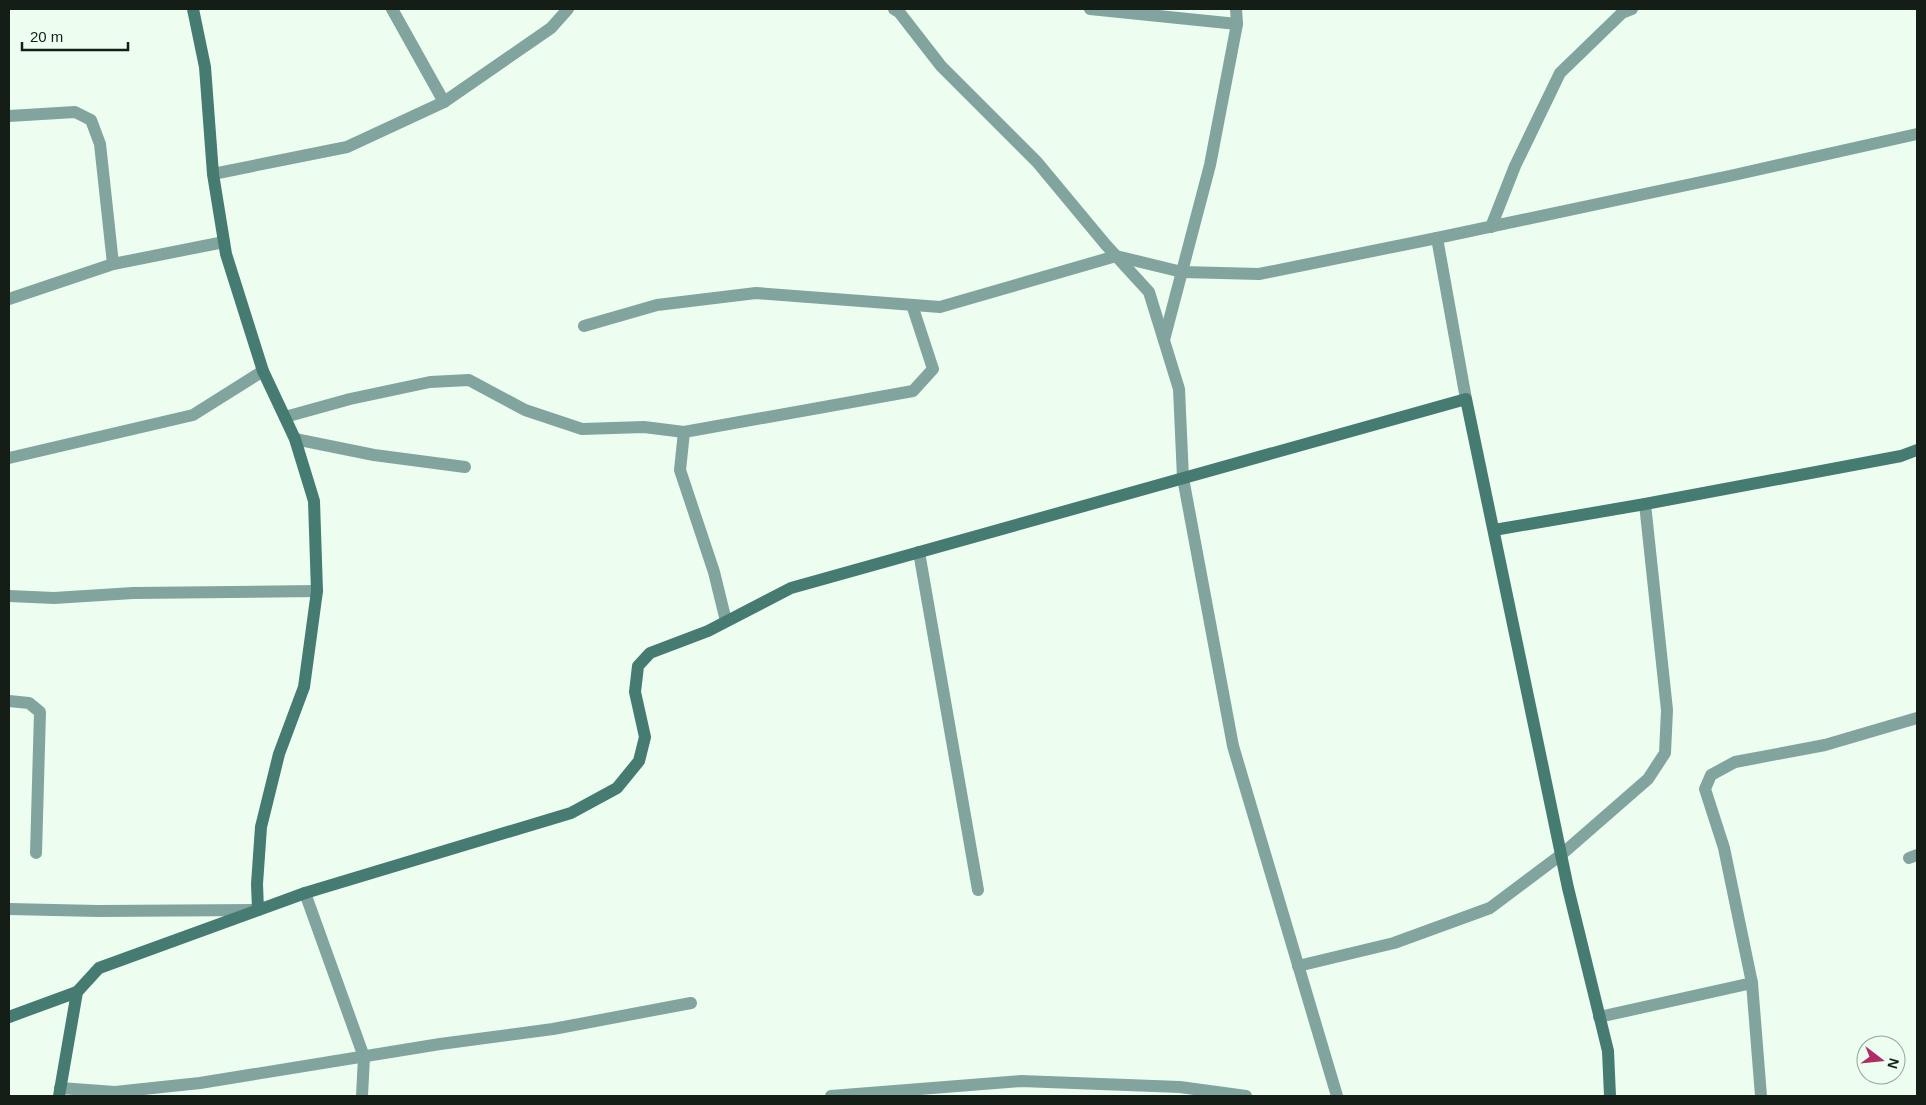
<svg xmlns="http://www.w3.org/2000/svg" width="1926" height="1105" viewBox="0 0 1926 1105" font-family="Helvetica,sans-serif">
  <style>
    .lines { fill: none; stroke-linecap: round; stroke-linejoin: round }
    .lane { stroke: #82a49e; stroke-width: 12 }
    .street { stroke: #82a49e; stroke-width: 12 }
    .secondary { stroke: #467b72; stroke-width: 12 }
  </style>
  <rect width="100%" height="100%" fill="#edfef1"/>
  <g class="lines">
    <g class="lane">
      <path d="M1090,9l147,15"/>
      <path d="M9,116l66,-4 16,8 9,24 13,120"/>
      <path d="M285,417l65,-18 80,-17 39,-2 56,30 57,19 62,-2 40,5"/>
      <path d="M295,439l79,16 91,12"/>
      <path d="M9,458l184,-43 70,-44"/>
      <path d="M9,596l45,2 79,-5 184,-2"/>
      <path d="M726,621l-12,-49 -34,-102 4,-38 229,-41 20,-22 -21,-64"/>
      <path d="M9,701l20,2 11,9 -4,141"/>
      <path d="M305,893l59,164 -2,39"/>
      <path d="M9,909l89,2 158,-1"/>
      <path d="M1298,966l96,-23 96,-35 72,-54 86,-75 17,-26 2,-43 -22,-206"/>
      <path d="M60,1088l55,4 85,-9 240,-39 113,-15 138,-26"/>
    </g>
    <g class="street">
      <path d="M392,9l52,93"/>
      <path d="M894,9l5,3 42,54 96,96 69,83 43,47 30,97 4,89 50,268 104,350"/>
      <path d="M213,174l134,-27 97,-45 107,-74 17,-19"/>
      <path d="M1491,227l24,-61 45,-93 62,-60 10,-4"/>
      <path d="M1437,238l29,161"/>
      <path d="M9,299l104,-35 111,-22"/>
      <path d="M584,326l73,-21 99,-12 184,14 176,-51 66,16 77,2 178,-36 297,-63 183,-41"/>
      <path d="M1164,340l46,-175 27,-141 -1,-15"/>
      <path d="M919,552l59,338"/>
      <path d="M1909,858l8,-3"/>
      <path d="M1599,1017l153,-34"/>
      <path d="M831,1096l190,-15 159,6 66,9"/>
      <path d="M1761,1096l-9,-113 -28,-135 -19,-59 6,-14 24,-13 90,-17 92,-27"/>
    </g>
    <g class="secondary">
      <path d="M193,9l12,58 8,107 13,80 37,117 32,68 19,62 3,90 -13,96 -25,67 -18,73 -4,57 1,26"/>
      <path d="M1494,530l151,-26 256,-48 16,-6"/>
      <path d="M9,1017l68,-25"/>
      <path d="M59,1096l18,-104 22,-24 206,-75 266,-80 46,-25 22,-27 6,-24 -10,-45 3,-26 12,-13 58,-22 83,-43 675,-189 102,489 40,163 2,45"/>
    </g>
  </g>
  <rect width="1926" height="1105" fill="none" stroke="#141e16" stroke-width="20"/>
  <g transform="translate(1881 1060) rotate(106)"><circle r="24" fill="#edfef1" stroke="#96a499"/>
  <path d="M0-4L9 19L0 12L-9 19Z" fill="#b32a69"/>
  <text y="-8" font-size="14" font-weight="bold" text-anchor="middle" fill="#141e16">N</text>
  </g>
  <path d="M22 42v8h106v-8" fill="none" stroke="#141e16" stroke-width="2.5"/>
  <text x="30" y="42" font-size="15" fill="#141e16" stroke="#edfef1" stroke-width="4" paint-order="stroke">20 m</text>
</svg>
